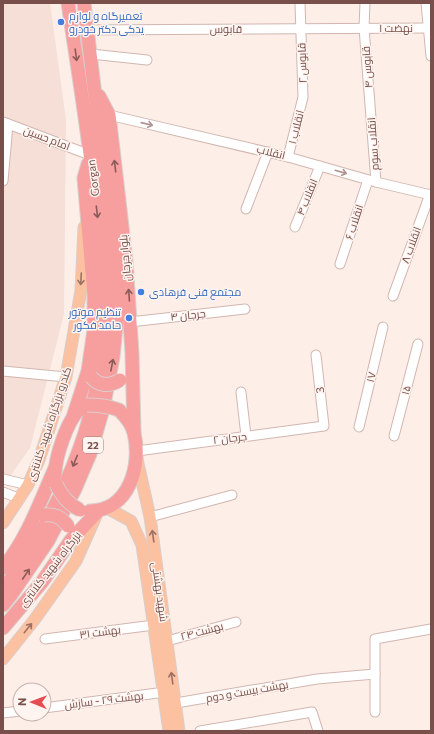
<svg xmlns="http://www.w3.org/2000/svg" width="434" height="734" viewBox="0 0 434 734" font-family="Commissioner,Cairo,sans-serif">
  <style>
    .residential { fill: #f5dfd6 }
    .lines { fill: none; stroke-linecap: round; stroke-linejoin: round }
    .minor-casing { stroke: #d2b6b0; stroke-width: 11 }
    .major-casing { stroke: #d9cecd; stroke-width: 13 }
    .highway-casing { stroke: #d9cecd; stroke-width: 15 }
    .minor { stroke: #fff; stroke-width: 9 }
    .major { stroke: #fbc1a0; stroke-width: 11 }
    .highway { stroke: #f79e9f; stroke-width: 13 }
    .highway-bridge-casing { stroke: #d9cecd; stroke-width: 15; stroke-linecap: butt }
    .highway-bridge { stroke: #f79e9f; stroke-width: 13 }
    .oneway { stroke: #8b5b58 }
    .oneway2 { stroke: #ae9593 }
    .oneway3 { stroke: #9f7164 }
    .shop-dot { fill: #3f7fe0; stroke: #fff4ef; stroke-width: 1.5 }
    .labels { text-anchor: middle; stroke-width: 3; stroke-linejoin: round; paint-order: stroke }
    .shield { fill: #fff4ef; stroke: #a0807c; stroke-width: 1 }
    .shield-label { font-size: 10px; font-weight: bold; fill: #784f4b }
    .shop-label { font-size: 11px; fill: #366cbe; stroke: #fff4ef; text-anchor: start }
    .street-label { font-size: 11px; fill: #784f4b; stroke: #fff4ef }
  </style>
  <rect width="100%" height="100%" fill="#fdefe8"/>
  <path class="residential" d="M3,3h47l16,117 -2,194 -34,134 -27,38z"/>
  <g class="lines">
    <defs>
      <g id="minor">
        <path d="M365,3l-1,25 12,154"/>
        <path d="M426,3l5,53"/>
        <path d="M87,30l341,-2"/>
        <path d="M91,54l56,6"/>
        <path d="M109,115l179,42 88,25 55,13"/>
        <path d="M3,122l87,33"/>
        <path d="M288,157l15,-60 -3,-94"/>
        <path d="M3,181l5,-57"/>
        <path d="M246,209l22,-57"/>
        <path d="M295,227l25,-61"/>
        <path d="M340,264l28,-84"/>
        <path d="M393,296l37,-102"/>
        <path d="M130,322l115,-13"/>
        <path d="M3,371l63,6"/>
        <path d="M241,392l5,44"/>
        <path d="M359,427l24,-100"/>
        <path d="M394,436l24,-92"/>
        <path d="M137,451l187,-25 -8,-71"/>
        <path d="M3,479l25,6"/>
        <path d="M3,492l17,7"/>
        <path d="M150,517l82,-22"/>
        <path d="M45,639l109,-14"/>
        <path d="M167,641l69,-19"/>
        <path d="M176,703l141,-24 58,-5"/>
        <path d="M44,708l121,-16"/>
        <path d="M375,712v-73l56,-10"/>
        <path d="M3,713l17,-2"/>
        <path d="M200,731l112,-19 6,19"/>
      </g>
      <g id="major">
        <path d="M137,459l13,58 29,214"/>
        <path d="M107,508l24,13 11,24 27,186"/>
        <path d="M3,523l25,-38 11,-25 27,-83 15,-87 3,-63"/>
        <path d="M3,659l32,-40 41,-58 20,-45"/>
      </g>
      <g id="highway">
        <path d="M99,96l10,19 17,146 6,92 2,79"/>
        <path d="M74,414l14,-43 6,-41v-35l-10,-117 4,-14"/>
        <path d="M55,475c0,-17 12,-55 25,-66"/>
        <path d="M90,511c39,0 52,-46 44,-78 -2,-9 -9,-17 -15,-23"/>
        <path d="M3,568c24,-29 37,-66 52,-100"/>
        <path d="M3,590c32,-46 57,-87 76,-140 16,-42 25,-97 26,-142 1,-41 -6,-82 -11,-122 -7,-61 -17,-122 -26,-183"/>
        <path d="M3,605l8,-10 37,-54 27,-52 15,-35 13,-45 10,-52 4,-41 -2,-53 -31,-260"/>
        <path d="M3,628l39,-46 29,-42 27,-29"/>
      </g>
    </defs>
    <use href="#minor" class="minor-casing"/>
    <use href="#major" class="major-casing"/>
    <use href="#highway" class="highway-casing"/>
    <use href="#minor" class="minor"/>
    <use href="#major" class="major"/>
    <use href="#highway" class="highway"/>
    <defs>
      <g id="highway-bridge">
        <path d="M91,377c8,9 18,10 29,3"/>
        <path d="M87,405c11,0 21,1 32,5"/>
        <path d="M56,484c6,12 12,20 24,26"/>
        <path d="M44,515c11,-1 17,2 24,11"/>
      </g>
    </defs>
    <use href="#highway-bridge" class="highway-bridge-casing"/>
    <use href="#highway-bridge" class="highway-bridge"/>
  </g>
  <defs><path id="oneway-shaft" d="M-6 0H5M1.5-3L5.5 0L1.5 3" fill="none" stroke-width="1.6" stroke-linecap="round" stroke-linejoin="round"/></defs>
  <g class="oneway">
    <use href="#oneway-shaft" transform="translate(76 55) rotate(82)"/>
    <use href="#oneway-shaft" transform="translate(115 166) rotate(-97)"/>
    <use href="#oneway-shaft" transform="translate(97 212) rotate(83)"/>
    <use href="#oneway-shaft" transform="translate(129 295) rotate(-94)"/>
    <use href="#oneway-shaft" transform="translate(112 365) rotate(-79)"/>
    <use href="#oneway-shaft" transform="translate(75 461) rotate(112)"/>
    <use href="#oneway-shaft" transform="translate(26 574) rotate(-56)"/>
  </g>
  <g class="oneway2">
    <use href="#oneway-shaft" transform="translate(147 124) rotate(13)"/>
    <use href="#oneway-shaft" transform="translate(341 172) rotate(16)"/>
  </g>
  <g class="oneway3">
    <use href="#oneway-shaft" transform="translate(81 279) rotate(93)"/>
    <use href="#oneway-shaft" transform="translate(153 536) rotate(-98)"/>
    <use href="#oneway-shaft" transform="translate(28 628) rotate(-51)"/>
    <use href="#oneway-shaft" transform="translate(172 678) rotate(-98)"/>
  </g>
  <g class="shop-dot">
    <circle cx="61" cy="22" r="4"/>
    <circle cx="141" cy="292" r="4"/>
    <circle cx="129" cy="318" r="4"/>
  </g>
  <g class="labels">
    <rect class="shield" x="83" y="437" width="20" height="16" rx="3"/>
    <g class="shield-label">
      <text x="93" y="449">22</text>
    </g>
    <g class="shop-label">
      <text x="69" y="20">تعمیرگاه و لوازم<tspan x="69" dy="13">یدکی دکتر خودرو</tspan></text>
      <text x="149" y="296">مجتمع فنی فرهادی</text>
      <text x="121" y="316" text-anchor="end">تنظیم موتور<tspan x="121" dy="13">حامد فکور</tspan></text>
    </g>
    <g class="street-label">
      <text x="396" y="32">۱ نهضت</text>
      <text x="226" y="33">قابوس</text>
      <text transform="translate(302 63) rotate(-92)" y="4">۲ قابوس</text>
      <text transform="translate(367 67) rotate(-94)" y="4">۴ قابوس</text>
      <text transform="translate(296 127) rotate(-76)" y="4">انقلاب ۱</text>
      <text transform="translate(47 138) rotate(21)" y="4">امام حسین</text>
      <text transform="translate(373 144) rotate(-94)" y="4">انقلاب سوم</text>
      <text transform="translate(271 152) rotate(14)" y="4">انقلاب</text>
      <text transform="translate(93 178) rotate(-97)" y="4">Gorgan</text>
      <text transform="translate(307 197) rotate(-68)" y="4">۴ انقلاب</text>
      <text transform="translate(354 222) rotate(-72)" y="4">۶ انقلاب</text>
      <text transform="translate(411 245) rotate(-70)" y="4">۸ انقلاب</text>
      <text transform="translate(125 258) rotate(-95)" y="4">بلوار جرجان</text>
      <text transform="translate(188 315) rotate(-6)" y="4">۴ جرجان</text>
      <text transform="translate(371 377) rotate(-77)" y="4">۱۷</text>
      <text transform="translate(320 390) rotate(-97)" y="4">3</text>
      <text transform="translate(406 390) rotate(-76)" y="4">۱۵</text>
      <text transform="translate(49 424) rotate(-72)" y="4">کندرو بزرگراه شهید کلانتری</text>
      <text transform="translate(230 438) rotate(-7)" y="4">جرجان ۲</text>
      <text transform="translate(50 569) rotate(-52)" y="4">بزرگراه شهید کلانتری</text>
      <text transform="translate(160 592) rotate(82)" y="4">شهید بهشتی</text>
      <text transform="translate(202 631) rotate(-15)" y="4">بهشت ۲۴</text>
      <text transform="translate(100 632) rotate(-8)" y="4">بهشت ۳۱</text>
      <text transform="translate(247 691) rotate(-10)" y="4">بهشت بیست و دوم</text>
      <text transform="translate(104 700) rotate(-7)" y="4">بهشت ۲۹ - سازش</text>
    </g>
  </g>
  <rect width="434" height="734" fill="none" stroke="#784f4b" stroke-width="8"/>
  <g transform="translate(32 702) rotate(271)"><circle r="19" fill="#fff4ef" stroke="#c9b2ad"/>
  <path d="M0-3L7 15L0 10L-7 15Z" fill="#e84c52"/>
  <text y="-6" font-size="11" font-weight="bold" text-anchor="middle" fill="#784f4b">N</text>
  </g>
</svg>
